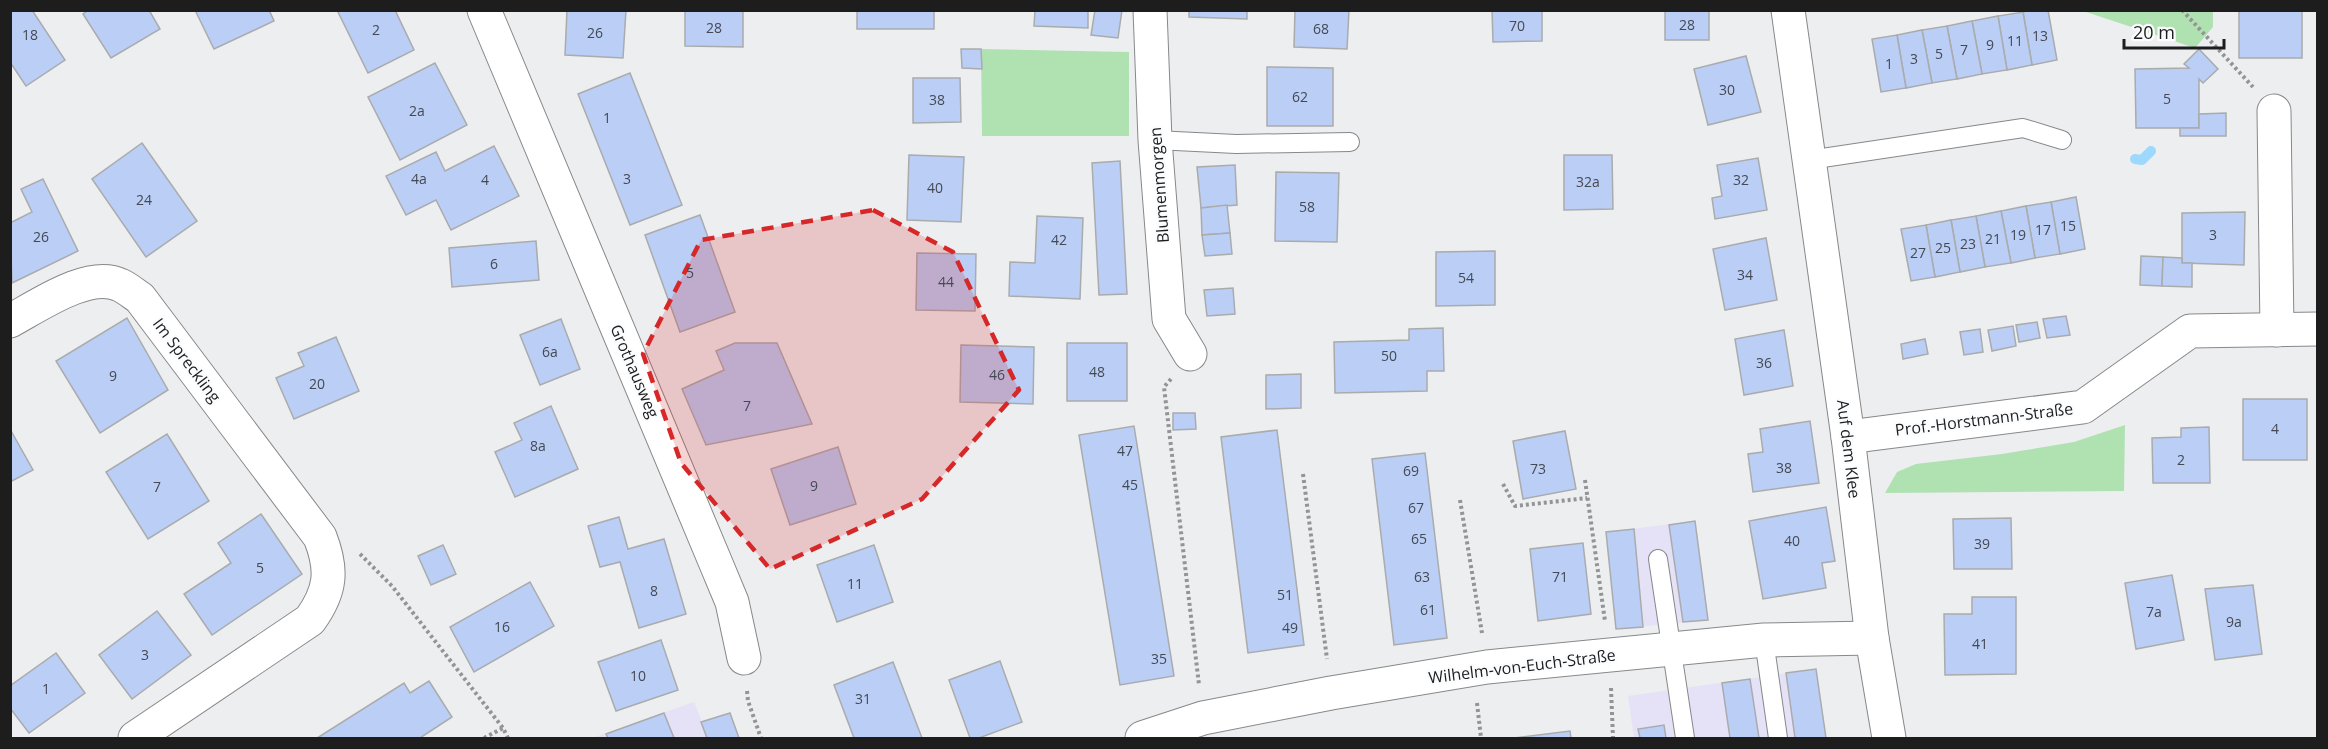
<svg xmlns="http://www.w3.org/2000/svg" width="2328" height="749" viewBox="0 0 2328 749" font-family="'Open Sans',sans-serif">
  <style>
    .industrial { fill: #e5e1f7 }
    .green { fill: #afe1b1 }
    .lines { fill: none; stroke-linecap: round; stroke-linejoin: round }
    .stream { stroke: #9dd8fe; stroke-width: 10 }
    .building { fill: #bacef6; stroke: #aaabad; stroke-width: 1.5 }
    .service-casing { stroke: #87888a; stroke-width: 20 }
    .minor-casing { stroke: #87888a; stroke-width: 35 }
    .path { stroke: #949496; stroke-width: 4; stroke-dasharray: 3 3; stroke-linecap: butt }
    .service { stroke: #fff; stroke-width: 18 }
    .minor { stroke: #fff; stroke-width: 33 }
    .marked { fill: #d62828; fill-opacity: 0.2; stroke: #d62828; stroke-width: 4.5; stroke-dasharray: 12 8; stroke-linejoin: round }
    .labels { text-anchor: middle; stroke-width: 4.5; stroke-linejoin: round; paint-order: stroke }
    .number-label { font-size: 14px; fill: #444954 }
    .street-label { font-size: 16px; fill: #1d1d1e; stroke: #fbfcfe }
  </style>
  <rect width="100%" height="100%" fill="#edeef0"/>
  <g class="industrial">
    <path d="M1695,521l13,99 -92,9 -10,-97z"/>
    <path d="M1816,669l10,69h-192l-6,-42z"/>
    <path d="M694,702l8,20 28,-9 9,25h-147z"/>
  </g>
  <g class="green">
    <path d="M2083,11h130v16l-18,21z"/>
    <path d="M981,49l148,3v84h-147z"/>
    <path d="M2125,425l-1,66 -239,2 12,-21 19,-8 86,-10 72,-12z"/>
  </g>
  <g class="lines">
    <path class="stream" d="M2135,159l7,1 9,-9"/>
  </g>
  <g class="building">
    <path d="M10,10h22l33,50 -39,26 -16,-24z"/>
    <path d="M89,10h60l11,19 -49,29 -28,-44z"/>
    <path d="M195,10h74l5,11 -60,28z"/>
    <path d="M337,10h58l19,40 -46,23z"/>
    <path d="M567,10h59l-3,48 -58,-3z"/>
    <path d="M685,10h58v37l-58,-1z"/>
    <rect x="857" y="10" width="77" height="19"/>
    <path d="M1035,10h53v18l-54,-2z"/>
    <path d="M1095,10h27l-4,28 -27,-3z"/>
    <path d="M1189,10h58v9l-58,-2z"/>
    <path d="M1295,10h54l-2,39 -53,-2z"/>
    <path d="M1492,10h50v31l-49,1z"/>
    <rect x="1665" y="10" width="44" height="30"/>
    <path d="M2031,10h17l9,50 -25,5 -9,-53z"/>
    <rect x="2239" y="10" width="63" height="48"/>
    <path d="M2023,12l9,53 -25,5 -9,-54z"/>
    <path d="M1998,16l9,54 -25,4 -10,-53z"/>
    <path d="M1972,21l10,53 -25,5 -10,-53z"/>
    <path d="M1947,26l10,53 -25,4 -10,-53z"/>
    <path d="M1922,30l10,53 -26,5 -9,-53z"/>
    <path d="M1897,35l9,53 -25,4 -9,-53z"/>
    <path d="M961,49h20l1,20 -20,-1z"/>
    <path d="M2199,49l19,20 -15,14 -4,-4v49h-63l-1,-59 54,-1 -5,-4z"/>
    <path d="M1746,56l15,56 -53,13 -14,-56z"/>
    <path d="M435,63l32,62 -67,35 -32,-63z"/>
    <path d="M1267,67l66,1v58h-66z"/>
    <path d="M630,73l52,132 -52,20 -52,-131z"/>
    <path d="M913,78h47l1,44 -48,1z"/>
    <path d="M2226,113v23h-46v-8h19v-14z"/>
    <path d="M142,143l55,78 -51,36 -54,-78z"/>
    <path d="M494,146l25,50 -68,34 -15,-30 -30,15 -20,-39 50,-24 9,19z"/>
    <path d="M909,155l55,2 -3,65 -54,-2z"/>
    <path d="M1564,155h48l1,54 -49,1z"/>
    <path d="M1758,158l9,52 -52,9 -3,-21 10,-2 -5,-31z"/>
    <path d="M1120,161l7,133 -28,1 -7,-132z"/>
    <path d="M1235,165l2,40 -36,3 -4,-41z"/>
    <path d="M1276,172l63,1 -2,69 -62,-1z"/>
    <path d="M43,179l35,72 -66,32 -2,-60 22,-11 -11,-23z"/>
    <path d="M2076,197l9,52 -25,5 -9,-52z"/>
    <path d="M2051,202l9,52 -25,4 -9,-52z"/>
    <path d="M1227,205l3,28 -28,2 -1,-27z"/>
    <path d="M2026,206l9,52 -24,5 -10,-52z"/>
    <path d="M2001,211l10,52 -26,4 -9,-51z"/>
    <path d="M2245,212l-1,53 -62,-2v-50z"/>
    <path d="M700,215l35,97 -55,20 -35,-97z"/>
    <path d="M1037,216l46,2 -3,81 -71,-3 1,-34 25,1z"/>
    <path d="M1976,216l9,51 -25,5 -9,-52z"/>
    <path d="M1951,220l9,52 -25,5 -9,-52z"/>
    <path d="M1926,225l9,52 -24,4 -10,-52z"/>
    <path d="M1230,233l2,21 -27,2 -3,-21z"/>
    <path d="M1766,238l11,62 -52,10 -12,-61z"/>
    <path d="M536,241l3,39 -87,7 -3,-39z"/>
    <path d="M1495,251v54l-59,1v-54z"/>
    <path d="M917,253l59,1 -1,57 -59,-1z"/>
    <path d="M2141,256l22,1 -1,29 -22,-1z"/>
    <path d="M2163,257l19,1v5h10v24l-30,-1z"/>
    <path d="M1233,288l2,26 -28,2 -3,-26z"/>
    <path d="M2066,316l4,19 -23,3 -4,-19z"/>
    <path d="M127,318l41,72 -68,43 -44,-72z"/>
    <path d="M561,319l19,50 -40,16 -20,-50z"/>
    <path d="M2037,322l3,16 -21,4 -3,-17z"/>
    <path d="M2013,326l3,20 -24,5 -4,-21z"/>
    <path d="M1443,328l1,43h-17v20l-92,2 -1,-51 75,-2v-11z"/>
    <path d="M1980,329l3,23 -19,3 -4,-23z"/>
    <path d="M1784,330l9,56 -49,9 -9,-56z"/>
    <path d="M336,337l23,54 -65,28 -18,-41 28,-12 -6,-13z"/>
    <path d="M1925,339l3,15 -25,5 -2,-15z"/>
    <path d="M735,343h42l35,81 -106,21 -24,-56 42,-19 -8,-19z"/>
    <rect x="1067" y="343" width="60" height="58"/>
    <path d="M961,345l73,2 -1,57 -73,-2z"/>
    <path d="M1301,374v34l-35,1v-34z"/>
    <rect x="2243" y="399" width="64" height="61"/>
    <path d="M551,406l27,63 -63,28 -20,-45 27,-12 -8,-17z"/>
    <path d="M1173,413h22l1,16 -23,1z"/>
    <path d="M1810,421l9,62 -66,9 -5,-38 15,-2 -3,-23z"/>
    <path d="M1134,426l40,250 -54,9 -41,-250z"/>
    <path d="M2209,427l1,56h-57l-1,-45 29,-1v-9z"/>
    <path d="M10,429l23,41 -23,12z"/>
    <path d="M1277,430l27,215 -56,8 -27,-216z"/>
    <path d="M1565,431l11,58 -53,10 -10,-58z"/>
    <path d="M167,434l42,67 -61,38 -42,-67z"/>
    <path d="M838,447l18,57 -66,21 -19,-56z"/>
    <path d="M1425,453l22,185 -53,7 -22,-186z"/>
    <path d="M1826,507l9,54 -13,2 4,25 -63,11 -14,-78z"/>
    <path d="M261,514l41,60 -90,61 -28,-41 47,-31 -13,-20z"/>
    <path d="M619,517l9,32 36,-10 22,75 -47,14 -19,-66 -20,5 -12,-41z"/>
    <path d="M2011,518l1,51h-58l-1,-50z"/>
    <path d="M1695,521l13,99 -25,2 -14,-97z"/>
    <path d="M1634,529l9,98 -27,2 -10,-97z"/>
    <path d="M1583,543l8,71 -53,7 -8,-72z"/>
    <path d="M443,545l13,29 -25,11 -13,-29z"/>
    <path d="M874,545l19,57 -56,20 -20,-57z"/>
    <path d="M2172,575l12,65 -48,9 -11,-66z"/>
    <path d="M530,582l24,44 -80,46 -24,-45z"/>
    <path d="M2253,585l9,69 -47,6 -10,-71z"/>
    <path d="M1972,597h44v77l-71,1 -1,-61h28z"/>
    <path d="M157,611l34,44 -59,44 -33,-44z"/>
    <path d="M661,640l17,50 -62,21 -18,-49z"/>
    <path d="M56,653l29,40 -56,40 -19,-25v-22z"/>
    <path d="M1000,661l22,61 -43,16h-9l-21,-58z"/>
    <path d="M893,662l29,76h-68l-20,-53z"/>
    <path d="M1816,669l10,69h-31l-9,-65z"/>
    <path d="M1750,679l9,59h-29l-8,-55z"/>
    <path d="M429,681l23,36 -32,21h-103l87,-55 6,10z"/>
    <path d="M664,713l10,25h-66l-2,-4z"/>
    <path d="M730,713l9,25h-32l-6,-16z"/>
    <path d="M1664,725l2,13h-26l-2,-9z"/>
    <path d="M1570,731l1,7h-57z"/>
  </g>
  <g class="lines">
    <defs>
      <g id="service">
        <path d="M1155,140l81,4 114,-2"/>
        <path d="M1809,160l214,-32 39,12"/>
        <path d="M1658,559l27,179"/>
        <path d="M1764,640l14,98"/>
      </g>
      <g id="minor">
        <path d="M484,10l233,556 15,36 12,56"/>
        <path d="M1150,10l5,130 14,179 21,35"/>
        <path d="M1788,10l60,427 24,201 17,100"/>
        <path d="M2274,111l3,219"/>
        <path d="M10,321c28,-15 79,-51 110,-36 7,3 14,9 20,13l180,239c13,33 11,54 -10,83l-175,118"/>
        <path d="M1848,437l235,-30 107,-76 128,-2"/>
        <path d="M1142,738l61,-20 128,-25 156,-26 277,-27 108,-2"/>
      </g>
    </defs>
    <use href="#service" class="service-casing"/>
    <use href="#minor" class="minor-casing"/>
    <g class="path">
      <path d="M2182,10l71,77"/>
      <path d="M1171,379l-7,8 35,298"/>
      <path d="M1303,474l24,185"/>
      <path d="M1585,480l20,141"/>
      <path d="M1503,484l12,22 72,-8"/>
      <path d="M1460,500l22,133"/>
      <path d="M360,554l32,32 111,142 5,10"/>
      <path d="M1611,688l2,50"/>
      <path d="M747,691l1,10 13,37"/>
      <path d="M1477,703l4,35"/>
      <path d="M484,738l19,-10"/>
    </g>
    <use href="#service" class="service"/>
    <use href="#minor" class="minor"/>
  </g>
  <path class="marked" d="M873,210l80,42 66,138 -97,109 -152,70 -89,-106 -38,-109 58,-114z"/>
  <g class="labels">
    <g class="number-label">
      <text x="1687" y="30">28</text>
      <text x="1517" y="31">70</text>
      <text x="714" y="33">28</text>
      <text x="1321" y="34">68</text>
      <text x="376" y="35">2</text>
      <text x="595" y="38">26</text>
      <text x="30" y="40">18</text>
      <text x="2040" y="41">13</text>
      <text x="2015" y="46">11</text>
      <text x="1990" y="50">9</text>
      <text x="1964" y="55">7</text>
      <text x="1939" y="59">5</text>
      <text x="1914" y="64">3</text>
      <text x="1889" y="69">1</text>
      <text x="1727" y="95">30</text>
      <text x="1300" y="102">62</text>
      <text x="2167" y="104">5</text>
      <text x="937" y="105">38</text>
      <text x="417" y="116">2a</text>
      <text x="607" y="123">1</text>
      <text x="419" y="184">4a</text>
      <text x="627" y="184">3</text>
      <text x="485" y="185">4</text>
      <text x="1741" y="185">32</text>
      <text x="1588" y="187">32a</text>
      <text x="935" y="193">40</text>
      <text x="144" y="205">24</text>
      <text x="1307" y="212">58</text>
      <text x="2068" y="231">15</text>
      <text x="2043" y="235">17</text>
      <text x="2018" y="240">19</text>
      <text x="2213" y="240">3</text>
      <text x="41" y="242">26</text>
      <text x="1993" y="244">21</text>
      <text x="1059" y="245">42</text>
      <text x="1968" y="249">23</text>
      <text x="1943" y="253">25</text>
      <text x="1918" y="258">27</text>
      <text x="494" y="269">6</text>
      <text x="690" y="278">5</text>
      <text x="1745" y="280">34</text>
      <text x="1466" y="283">54</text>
      <text x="946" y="287">44</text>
      <text x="550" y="357">6a</text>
      <text x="1389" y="361">50</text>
      <text x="1764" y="368">36</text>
      <text x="1097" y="377">48</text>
      <text x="997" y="380">46</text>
      <text x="113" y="381">9</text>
      <text x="317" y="389">20</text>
      <text x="747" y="411">7</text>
      <text x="2275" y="434">4</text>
      <text x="538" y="451">8a</text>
      <text x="1125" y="456">47</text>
      <text x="2181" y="465">2</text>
      <text x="1784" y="473">38</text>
      <text x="1538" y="474">73</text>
      <text x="1411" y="476">69</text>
      <text x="1130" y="490">45</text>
      <text x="814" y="491">9</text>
      <text x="157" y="492">7</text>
      <text x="1416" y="513">67</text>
      <text x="1419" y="544">65</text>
      <text x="1792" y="546">40</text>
      <text x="1982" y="549">39</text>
      <text x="260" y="573">5</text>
      <text x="1422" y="582">63</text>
      <text x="1560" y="582">71</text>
      <text x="855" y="589">11</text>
      <text x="654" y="596">8</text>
      <text x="1285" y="600">51</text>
      <text x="1428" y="615">61</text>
      <text x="2154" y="617">7a</text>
      <text x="2234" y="627">9a</text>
      <text x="502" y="632">16</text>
      <text x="1290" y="633">49</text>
      <text x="1980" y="649">41</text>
      <text x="145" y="660">3</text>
      <text x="1159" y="664">35</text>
      <text x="638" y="681">10</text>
      <text x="46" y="694">1</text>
      <text x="863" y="704">31</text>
    </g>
    <g class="street-label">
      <text transform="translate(1159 185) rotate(-94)" y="6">Blumenmorgen</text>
      <text transform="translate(187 360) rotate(53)" y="6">Im Spreckling</text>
      <text transform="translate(635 371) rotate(67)" y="6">Grothausweg</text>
      <text transform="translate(1984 419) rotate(-7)" y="6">Prof.-Horstmann-Straße</text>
      <text transform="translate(1849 449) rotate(83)" y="6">Auf dem Klee</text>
      <text transform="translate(1522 666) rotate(-7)" y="6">Wilhelm-von-Euch-Straße</text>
    </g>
  </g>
  <rect width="2328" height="749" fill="none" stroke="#1d1d1e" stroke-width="24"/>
  <path d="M2124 39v9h100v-9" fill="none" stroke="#1d1d1e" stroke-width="3"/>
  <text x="2133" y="39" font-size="18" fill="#1d1d1e" stroke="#fbfcfe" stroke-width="4.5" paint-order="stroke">20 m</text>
</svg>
